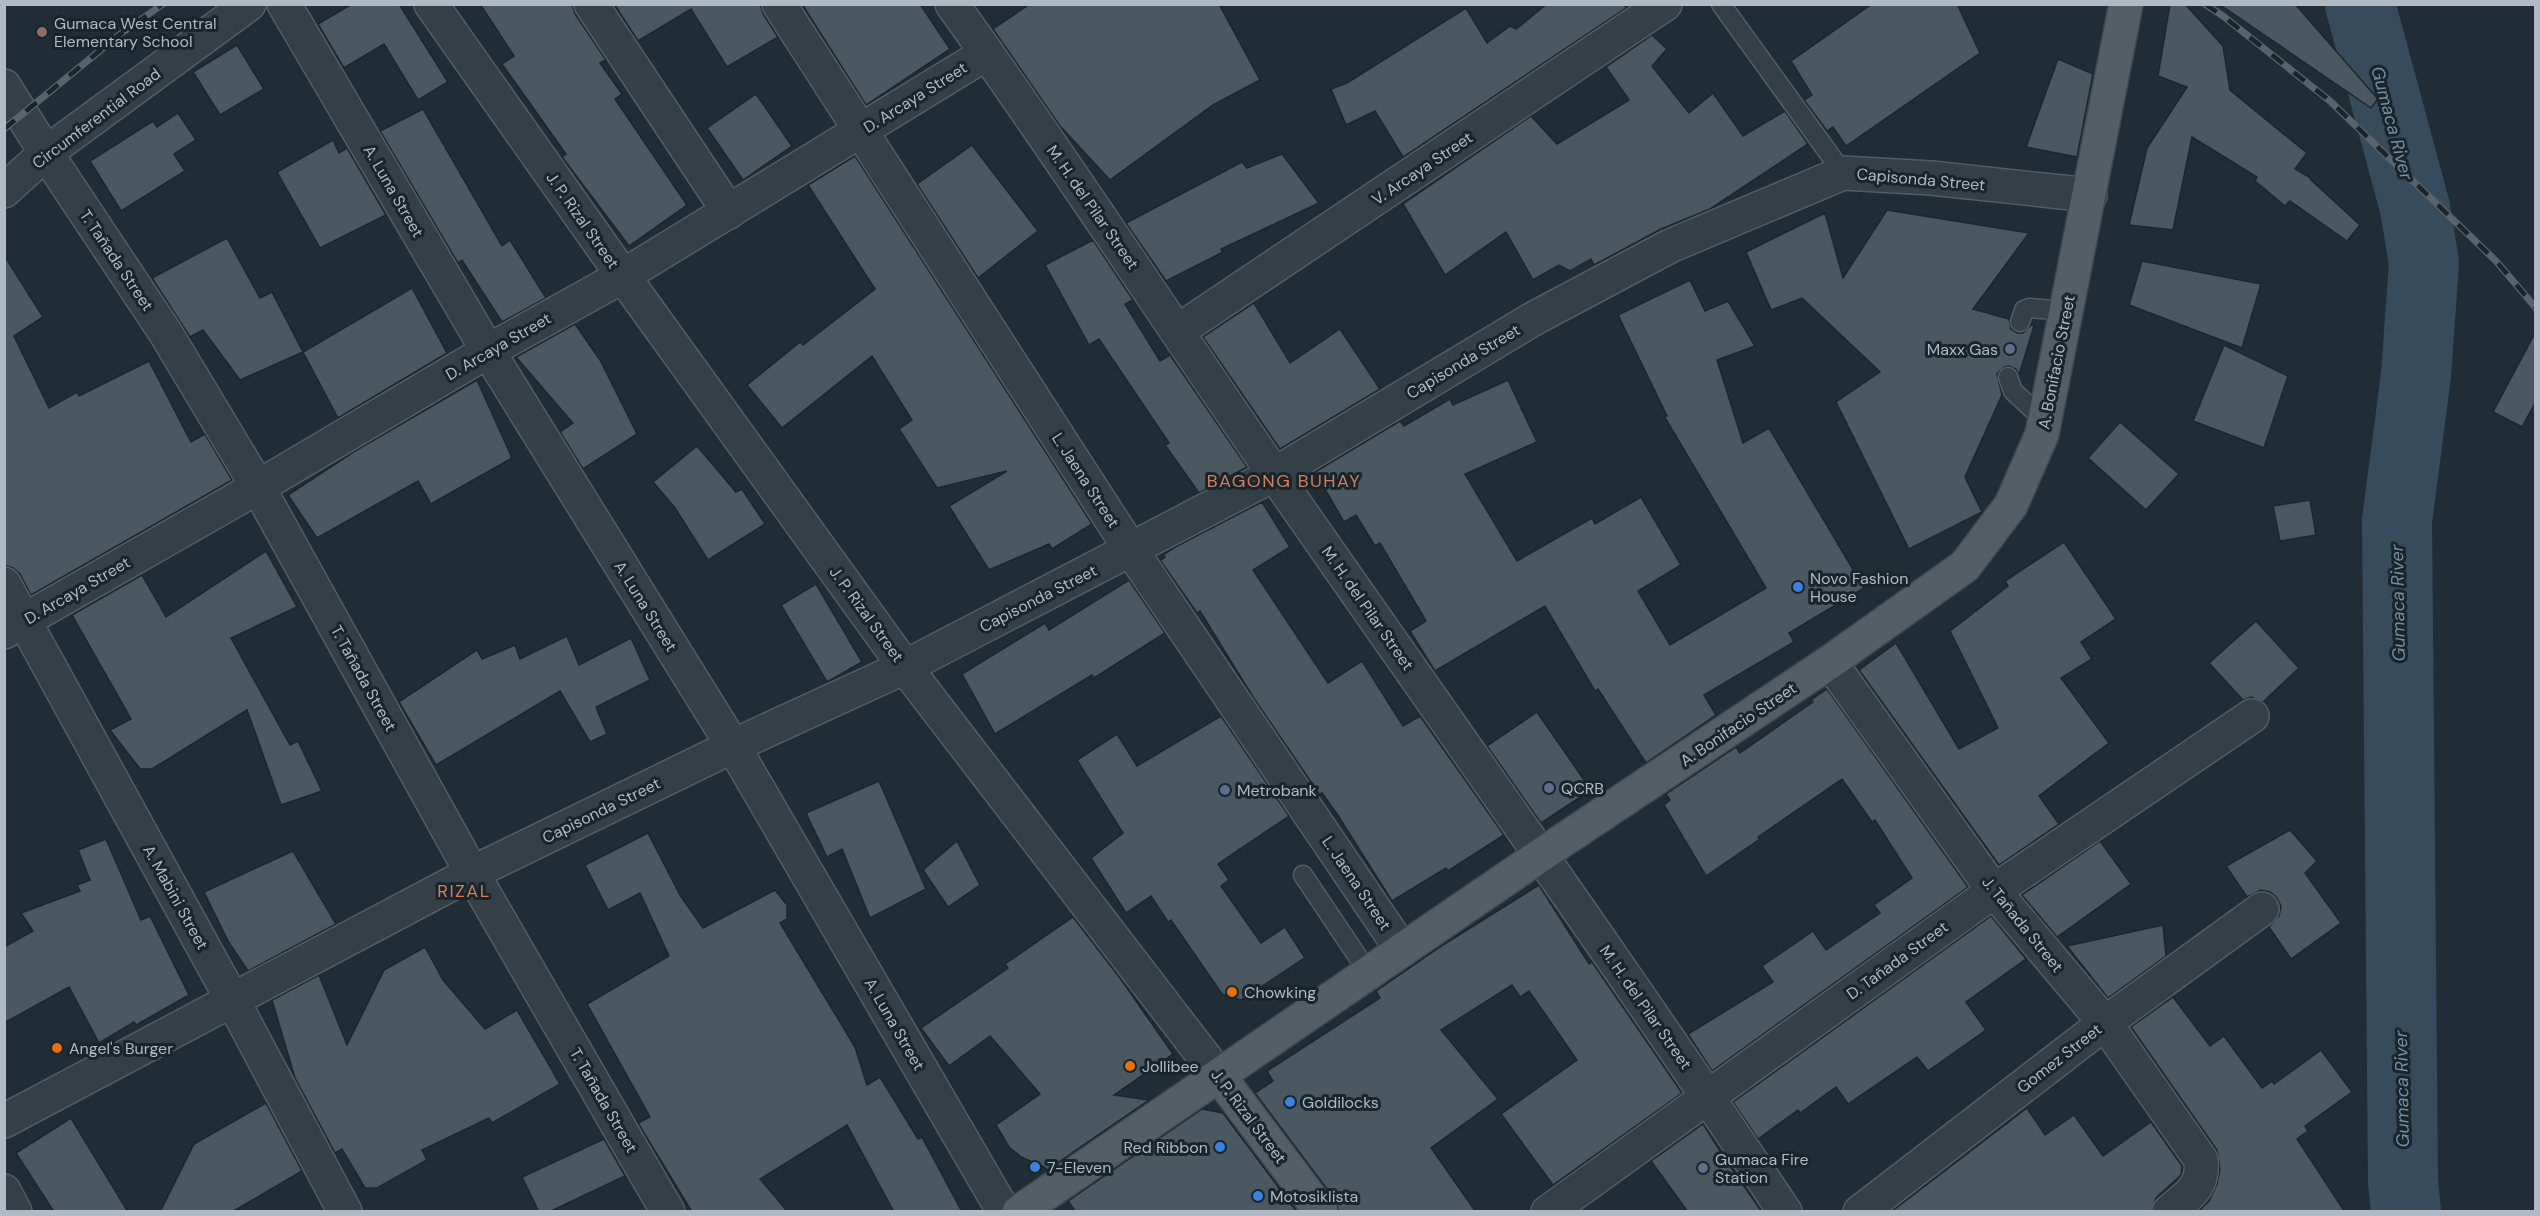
<svg xmlns="http://www.w3.org/2000/svg" width="2540" height="1216" viewBox="0 0 2540 1216" font-family="'DM Sans',sans-serif">
  <style>
    .lines { fill: none; stroke-linecap: round; stroke-linejoin: round }
    .river { stroke: #364c5d; stroke-width: 70 }
    .building { fill: #4a5862; stroke: #1c262d; stroke-width: 1.5 }
    .service-casing { stroke: #525d65; stroke-width: 21 }
    .minor-casing { stroke: #525d65; stroke-width: 36 }
    .primary-casing { stroke: #3e4851; stroke-width: 36 }
    .service { stroke: #353f47; stroke-width: 18 }
    .minor { stroke: #353f47; stroke-width: 33 }
    .primary { stroke: #535e67; stroke-width: 33 }
    .rail-casing { stroke: #57646e; stroke-width: 7 }
    .rail { stroke: #1a242b; stroke-width: 4.5; stroke-dasharray: 14; stroke-linecap: butt }
    .education-dot { fill: #8d6e63; stroke: #1a242b; stroke-width: 2 }
    .service-dot { fill: #5c6f8a; stroke: #1a242b; stroke-width: 2 }
    .shop-dot { fill: #3f7fe0; stroke: #1a242b; stroke-width: 2 }
    .food-dot { fill: #e8710a; stroke: #1a242b; stroke-width: 2 }
    .labels { text-anchor: middle; stroke-width: 6; stroke-linejoin: round; paint-order: stroke }
    .poi-label { font-size: 16px; fill: #afbac4; stroke: #1a242b; text-anchor: start }
    .street-label { font-size: 16px; fill: #afbac4; stroke: #1a242b }
    .water-label { font-size: 18px; font-style: italic; fill: #7190a6; stroke: #1a242b }
    .neighbourhood-label { font-size: 18px; letter-spacing: 1.5px; fill: #cd8061; stroke: #1a242b }
  </style>
  <rect width="100%" height="100%" fill="#212d36"/>
  <g class="lines">
    <path class="river" d="M2360,4l55,204 9,55 -8,112 -19,146 6,660 3,31"/>
  </g>
  <g class="building">
    <path d="M352,4h47l49,78 -30,18 -34,-56 -40,24 -26,-44z"/>
    <path d="M480,4h92l3,10 31,46 -6,3 22,31 -7,5 72,106 -58,41 -67,-89 4,-3 -64,-90 12,-8z"/>
    <path d="M614,4h146l3,10 15,23 -51,30 -36,-58 -53,32z"/>
    <path d="M802,4h118l30,45 -84,56z"/>
    <path d="M1030,4h189l41,76 -47,25 -103,75 -50,-54 -67,-97z"/>
    <path d="M1547,4h77l2,4 -223,149 -28,-46 -29,14 -15,-36 16,-6 119,-75 21,35 23,-17 6,3z"/>
    <path d="M1872,4h85l23,49 -134,93 -13,-19 -6,4 -23,-31 8,-5 -21,-34z"/>
    <path d="M2170,4h15l38,42 7,44 77,63 -12,16 16,9 -1,1 50,46 -13,16 -57,-40 -5,5 -30,-25 2,-4 -65,-40 -19,93 -44,-5 18,-77 40,-61 -29,-11z"/>
    <path d="M2219,4h76l83,95 -7,9z"/>
    <path d="M1652,35l15,14 -15,17 37,47 24,-20 30,43 42,-25 23,33 -98,65 -49,20 -67,36 -3,-6 -21,12 -11,-6 -26,15 -27,-48 -61,43 -42,-71 128,-88 26,28 72,-44 -23,-33z"/>
    <path d="M237,45l27,44 -44,26 -27,-43z"/>
    <path d="M2058,59l35,15 -16,83 -51,-10z"/>
    <path d="M756,94l36,52 -49,34 -36,-52z"/>
    <path d="M423,109l79,137 8,-6 36,58 -44,24 -40,-62 -4,3 -78,-132z"/>
    <path d="M178,113l18,27 -22,14 11,17 -64,40 -31,-50 63,-40 4,6z"/>
    <path d="M333,140l6,13 8,-5 39,67 -66,33 -43,-76z"/>
    <path d="M972,145l66,86 -60,47 -61,-94z"/>
    <path d="M1282,154l37,49 -98,46 2,3 -57,29 -40,-58 116,-61 5,6z"/>
    <path d="M855,156l237,368 -40,25 -3,-5 -60,26 -40,-64 58,-35 -70,17 -38,-59 13,-9 -40,-64 -90,72 -35,-43 53,-43 3,3 72,-56 -67,-104z"/>
    <path d="M1887,210l142,23 -56,76 36,10 2,10 6,4h6l8,-8 3,1 -15,49 -3,-6 -7,-3 -5,1 -7,7 5,21 -37,82 17,35 -73,37 -73,-147 44,-30 -78,-74 -31,12 -25,-58 79,-39 18,65z"/>
    <path d="M227,238l33,60 12,-6 31,60 -63,28 -37,-50 -13,7 -38,-59z"/>
    <path d="M1093,240l40,60 -8,4 35,57 10,-6 77,112 -48,26 -34,-48 4,-2 -70,-104 -10,6 -44,-80z"/>
    <path d="M4,255l39,62 -29,19 35,72 28,-16 2,4 70,-35 42,81 14,-8 27,46 -201,115 -11,-21 -7,-6 -9,-3z"/>
    <path d="M2142,261l119,23 -19,64 -113,-43z"/>
    <path d="M1690,280l15,31 23,-10 27,45 -38,14 26,83 26,-15 95,160 -75,45 5,9 -90,53 12,20 -70,48 -48,-74 -3,2 -50,-85 -110,65 -25,-40 16,-10 -46,-78 -5,3 -19,-31 -12,7 -29,-50 85,-51 4,5 46,-27 3,6 55,-25 29,62 -72,32 52,87 75,-43 3,6 46,-27 40,68 -43,26 32,54 96,-57 -102,-172h3l-49,-101z"/>
    <path d="M412,288l35,65 -109,65 -35,-66z"/>
    <path d="M1254,303l36,60 50,-34 40,60 -100,60 -77,-112z"/>
    <path d="M575,324l25,36 37,74 -54,35 -23,-37 13,-9 -57,-66z"/>
    <path d="M2535,333v70l-13,24 -29,-15z"/>
    <path d="M2224,345l64,31 -24,72 -71,-27z"/>
    <path d="M477,380l35,78 -81,46 -13,-23 -101,57 -29,-43 67,-44z"/>
    <path d="M2120,422l59,52 -33,36 -58,-52z"/>
    <path d="M697,446l39,46 6,-3 23,35 -57,36 -33,-52 -22,-26z"/>
    <path d="M2310,500l6,35 -36,6 -7,-35z"/>
    <path d="M1262,502l28,45 -37,23 75,113 34,-22 41,65 17,-10 84,119 -56,36 -2,-3 -54,33 -55,-87 -15,-21 -2,2 -67,-98 -53,-86 -3,2 -37,-53 5,-3 -2,-2 14,-9z"/>
    <path d="M2064,542l52,77 -35,23 11,17 -31,19 48,65 -70,53 20,28 -60,41 -140,-195 37,-27 63,106 39,-21 -48,-97 58,-45 -3,-5z"/>
    <path d="M266,551l31,56 -66,31 59,107 8,-4 24,50 -41,14 -34,-95 -95,59h-12l-30,-39 21,-11 -59,-104 70,-40 24,42z"/>
    <path d="M1129,580l36,53 -71,45 -2,-3 -97,59 -33,-60 83,-51 4,7z"/>
    <path d="M816,584l46,78 -35,20 -46,-77z"/>
    <path d="M2256,621l43,47 -36,34 -12,-5 -8,3 -34,-37z"/>
    <path d="M567,636l12,29 52,-27 19,42 -54,27 11,27 -17,8 -30,-51 -124,74 -37,-63 78,-52 5,9 33,-14 5,14z"/>
    <path d="M1827,689l141,198 -256,184 -24,-37 85,-52 -11,-16 51,-35 13,19 54,-37 -6,-8 38,-27 -37,-58 -3,2 -30,-43 -84,58 2,2 -54,37 -42,-71 6,-5 -4,-6 70,-47 4,6 73,-51 -2,-2z"/>
    <path d="M1537,712l54,78 -50,33 -54,-77z"/>
    <path d="M1221,716l68,100 -71,48 11,16 -8,6 40,57 24,-16 20,31 -64,42 -19,-6 -51,-74 -3,2 -17,-26 -25,17 -35,-55 32,-25 -46,-73 40,-26 20,32z"/>
    <path d="M879,781l47,108 -56,29 -28,-69 -15,8 -21,-44z"/>
    <path d="M2290,830l27,31 -12,12 36,50 -50,36 -22,-32 10,-11 2,-10 -4,-8 -7,-6 -9,-2 -14,7 -21,-31z"/>
    <path d="M648,833l32,62 23,33 72,-38 12,15v14l-7,4 75,124 12,38 13,-8 38,62 4,-2 40,75h-68l-47,-87 -87,54 28,33h-96l-54,-89 12,-6 -63,-113 82,-48 -29,-63 -32,17 -23,-45z"/>
    <path d="M106,839l35,81 9,-4 39,79 -53,30 -2,-3 -35,21 -30,-56 -65,36v-76l29,-16 -12,-18 59,-22 -3,-6 13,-5 -12,-30z"/>
    <path d="M957,841l23,44 -32,22 -25,-37z"/>
    <path d="M2100,841l31,43 -74,53 -35,-42z"/>
    <path d="M293,851l43,73 -88,47 -20,-30 -24,-49z"/>
    <path d="M1539,885l50,79 3,-2 90,131 -129,92 -52,-71 76,-54 -48,-69 -9,6 -8,-12 -71,45 57,69 -67,49 45,64h-137l-3,-11 -81,-108 18,-12 -6,-10 113,-73 -4,-7 67,-46z"/>
    <path d="M1991,916l35,43 -60,43 20,28 -58,41 -11,-14 -69,47 -12,-17 -36,26 -2,-3 -40,29 -25,-37z"/>
    <path d="M1073,917l47,61 53,76 -59,41 35,5 -102,70 -3,-3 -23,-10 -12,-10 -13,-22 44,-31 -50,-58 -41,30 -28,-38 87,-60 -3,-4z"/>
    <path d="M2163,925l3,31 -58,42 -41,-52z"/>
    <path d="M425,947l18,33 42,49 32,-19 43,74 -68,39 -3,-5 -67,32 5,10 -50,28h-12l-23,-39 -7,4 -40,-75 -23,-78 47,-25 28,70 37,-75z"/>
    <path d="M2173,997l37,49 14,-10 38,52 10,-7 2,3 47,-34 31,42 -47,34 3,5 -11,8 48,73h-147l11,-11 8,-17 3,-15 -3,-19 -86,-123z"/>
    <path d="M266,1103l36,68 -70,41h-72l34,-68z"/>
    <path d="M2027,1108l18,27 29,-20 29,41 48,-34 31,44 -1,9 -25,23 -5,14h-260z"/>
    <path d="M1202,1109l21,4 74,99h-221l-8,-11z"/>
    <path d="M71,1118l57,94h-74l-38,-59z"/>
    <path d="M1703,1124l24,38 35,50h-74l-37,-51z"/>
    <path d="M604,1139l21,37 -76,36h-10l-17,-35z"/>
  </g>
  <g class="lines">
    <defs>
      <g id="service">
        <path d="M1721,4l122,169"/>
        <path d="M2020,322l4,-12 5,-2 38,3"/>
        <path d="M2008,377l5,14 32,30"/>
        <path d="M1303,875l65,97"/>
      </g>
      <g id="minor">
        <path d="M284,4l204,347 245,395 271,466"/>
        <path d="M431,4l192,272 282,391 314,409"/>
        <path d="M591,4l138,208"/>
        <path d="M779,4l352,546 271,400"/>
        <path d="M952,4c112,156 216,317 325,474 170,245 343,486 508,734"/>
        <path d="M4,86l42,67 119,179 93,155 214,386 196,339"/>
        <path d="M4,191l42,-38 203,-149"/>
        <path d="M1178,331l487,-327"/>
        <path d="M4,584l229,417 112,211"/>
        <path d="M4,632l254,-145 230,-136 135,-75 364,-223"/>
        <path d="M1830,662l164,229 111,132 96,137c3,28 -13,35 -32,52"/>
        <path d="M4,1121l468,-248 261,-127 172,-79 370,-193 258,-155 137,-73 173,-73 88,5 159,17"/>
        <path d="M4,1191l11,21"/>
        <path d="M1548,1212l446,-321 258,-175"/>
        <path d="M1860,1212l245,-189 157,-114"/>
      </g>
      <g id="primary">
        <path d="M1219,1076l102,136"/>
        <path d="M1019,1212l522,-357 289,-193 135,-96 46,-61 31,-71 84,-430"/>
      </g>
    </defs>
    <use href="#service" class="service-casing"/>
    <use href="#minor" class="minor-casing"/>
    <use href="#primary" class="primary-casing"/>
    <use href="#service" class="service"/>
    <use href="#minor" class="minor"/>
    <use href="#primary" class="primary"/>
    <defs>
      <g id="rail">
        <path d="M2205,4l18,12 107,85 166,160 40,47"/>
        <path d="M4,129l115,-94 44,-31"/>
      </g>
    </defs>
    <use href="#rail" class="rail-casing"/>
    <use href="#rail" class="rail"/>
  </g>
  <circle class="education-dot" cx="42" cy="32" r="6"/>
  <g class="service-dot">
    <circle cx="2010" cy="349" r="6"/>
    <circle cx="1549" cy="788" r="6"/>
    <circle cx="1225" cy="790" r="6"/>
    <circle cx="1703" cy="1168" r="6"/>
  </g>
  <g class="shop-dot">
    <circle cx="1798" cy="587" r="6"/>
    <circle cx="1290" cy="1102" r="6"/>
    <circle cx="1220" cy="1147" r="6"/>
    <circle cx="1035" cy="1167" r="6"/>
    <circle cx="1258" cy="1196" r="6"/>
  </g>
  <g class="food-dot">
    <circle cx="1232" cy="992" r="6"/>
    <circle cx="57" cy="1048" r="6"/>
    <circle cx="1130" cy="1066" r="6"/>
  </g>
  <g class="labels">
    <g class="poi-label">
      <text x="54" y="29">Gumaca West Central<tspan x="54" dy="18">Elementary School</tspan></text>
      <text x="1998" y="355" text-anchor="end">Maxx Gas</text>
      <text x="1810" y="584">Novo Fashion<tspan x="1810" dy="18">House</tspan></text>
      <text x="1561" y="794">QCRB</text>
      <text x="1237" y="796">Metrobank</text>
      <text x="1244" y="998">Chowking</text>
      <text x="69" y="1054">Angel's Burger</text>
      <text x="1142" y="1072">Jollibee</text>
      <text x="1302" y="1108">Goldilocks</text>
      <text x="1208" y="1153" text-anchor="end">Red Ribbon</text>
      <text x="1715" y="1165">Gumaca Fire<tspan x="1715" dy="18">Station</tspan></text>
      <text x="1047" y="1173">7-Eleven</text>
      <text x="1270" y="1202">Motosiklista</text>
    </g>
    <g class="street-label">
      <text transform="translate(915 97) rotate(-32)" y="6">D. Arcaya Street</text>
      <text transform="translate(96 118) rotate(-37)" y="6">Circumferential Road</text>
      <text transform="translate(1422 168) rotate(-34)" y="6">V. Arcaya Street</text>
      <text transform="translate(1921 179) rotate(5)" y="6">Capisonda Street</text>
      <text transform="translate(394 191) rotate(60)" y="6">A. Luna Street</text>
      <text transform="translate(1093 207) rotate(55)" y="6">M. H. del Pilar Street</text>
      <text transform="translate(583 220) rotate(55)" y="6">J. P. Rizal Street</text>
      <text transform="translate(117 260) rotate(56)" y="6">T. Tañada Street</text>
      <text transform="translate(498 346) rotate(-30)" y="6">D. Arcaya Street</text>
      <text transform="translate(1463 361) rotate(-31)" y="6">Capisonda Street</text>
      <text transform="translate(2056 362) rotate(-79)" y="6">A. Bonifacio Street</text>
      <text transform="translate(1086 480) rotate(57)" y="6">L. Jaena Street</text>
      <text transform="translate(77 590) rotate(-30)" y="6">D. Arcaya Street</text>
      <text transform="translate(1038 598) rotate(-27)" y="6">Capisonda Street</text>
      <text transform="translate(646 606) rotate(58)" y="6">A. Luna Street</text>
      <text transform="translate(1368 608) rotate(55)" y="6">M. H. del Pilar Street</text>
      <text transform="translate(867 614) rotate(54)" y="6">J. P. Rizal Street</text>
      <text transform="translate(364 678) rotate(61)" y="6">T. Tañada Street</text>
      <text transform="translate(1738 724) rotate(-34)" y="6">A. Bonifacio Street</text>
      <text transform="translate(601 810) rotate(-26)" y="6">Capisonda Street</text>
      <text transform="translate(1357 883) rotate(56)" y="6">L. Jaena Street</text>
      <text transform="translate(176 897) rotate(61)" y="6">A. Mabini Street</text>
      <text transform="translate(2023 924) rotate(51)" y="6">J. Tañada Street</text>
      <text transform="translate(1897 960) rotate(-36)" y="6">D. Tañada Street</text>
      <text transform="translate(1646 1007) rotate(55)" y="6">M. H. del Pilar Street</text>
      <text transform="translate(895 1024) rotate(60)" y="6">A. Luna Street</text>
      <text transform="translate(2059 1058) rotate(-38)" y="6">Gomez Street</text>
      <text transform="translate(604 1100) rotate(60)" y="6">T. Tañada Street</text>
      <text transform="translate(1249 1116) rotate(53)" y="6">J. P. Rizal Street</text>
    </g>
    <g class="water-label">
      <text transform="translate(2392 123) rotate(75)" y="6">Gumaca River</text>
      <text transform="translate(2398 603) rotate(-91)" y="6">Gumaca River</text>
      <text transform="translate(2402 1089) rotate(-91)" y="6">Gumaca River</text>
    </g>
    <g class="neighbourhood-label">
      <text x="1284" y="487">BAGONG BUHAY</text>
      <text x="464" y="897">RIZAL</text>
    </g>
  </g>
  <rect width="2540" height="1216" fill="none" stroke="#afbac4" stroke-width="12"/>
</svg>
